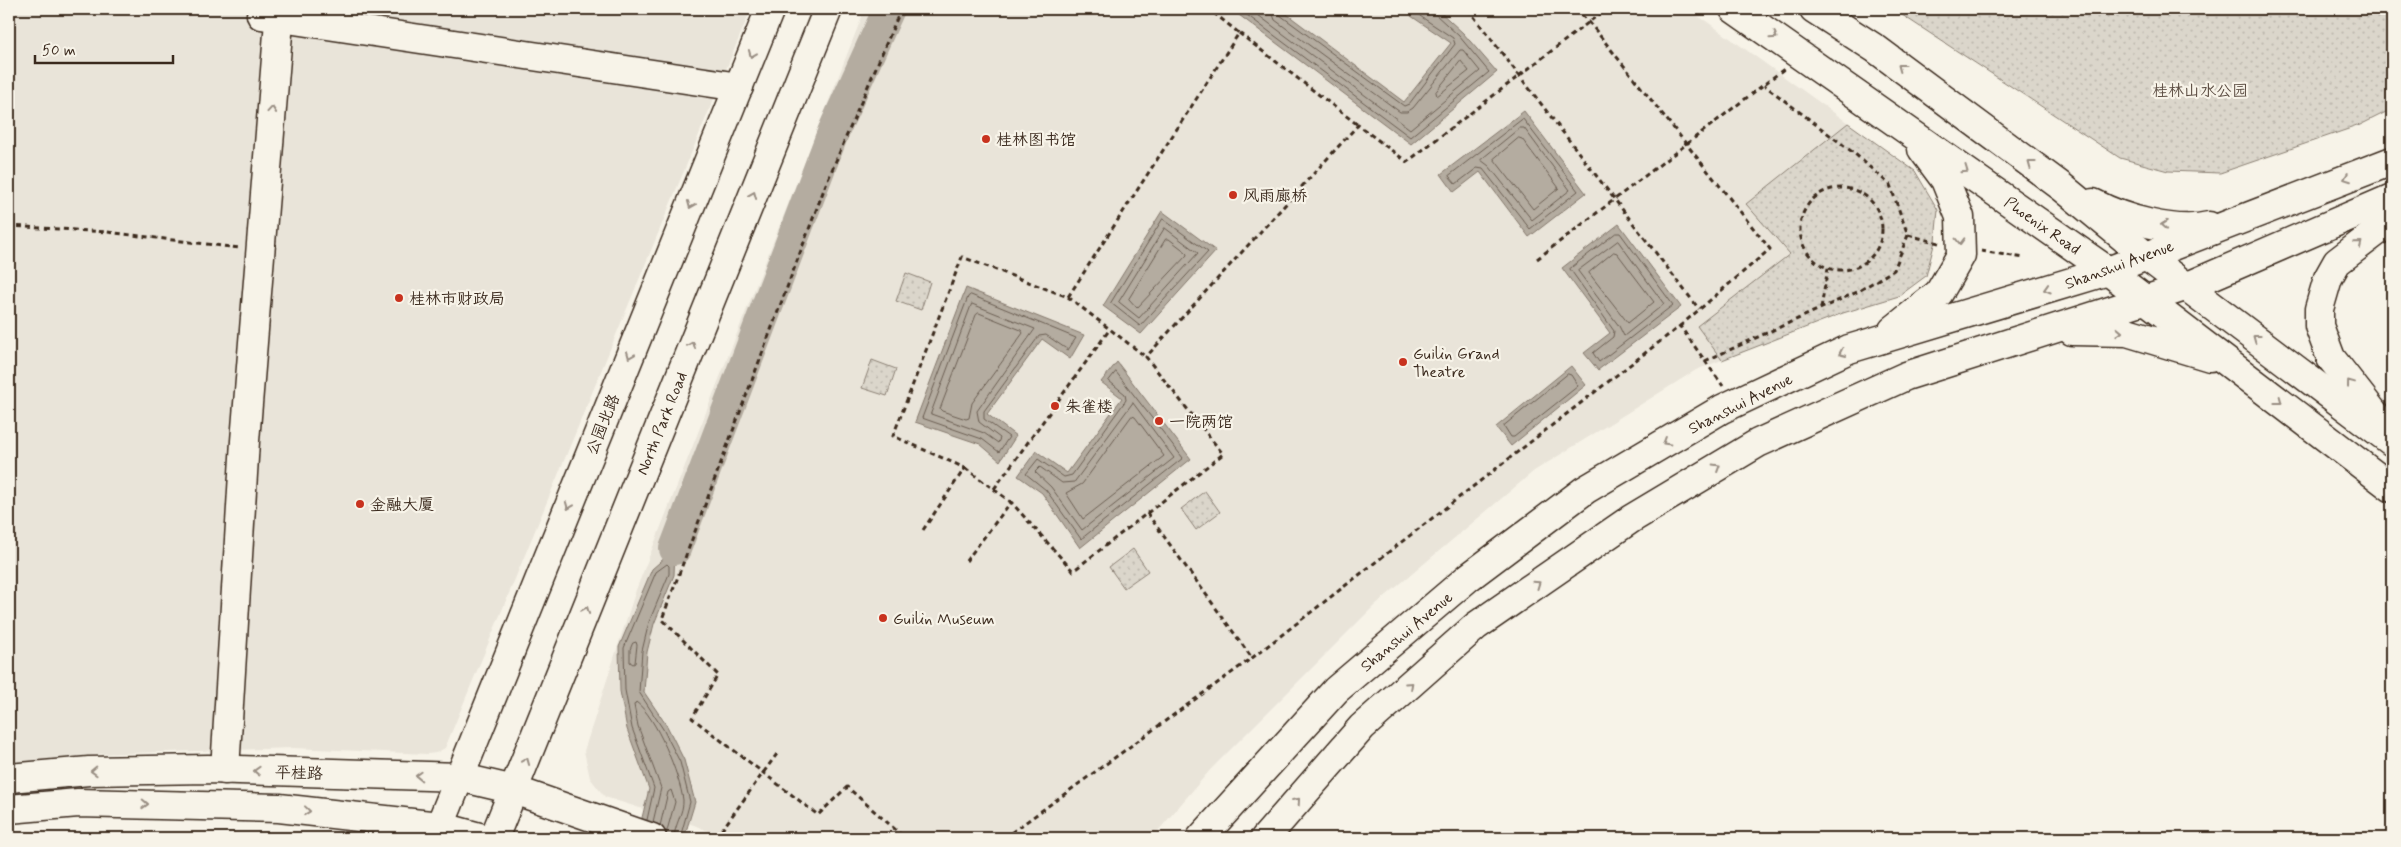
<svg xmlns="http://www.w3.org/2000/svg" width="2401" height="847" viewBox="0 0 2401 847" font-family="Mynerve,'LXGW WenKai TC',sans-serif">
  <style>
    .built { fill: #e9e4d9 }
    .grass { fill: url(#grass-dots); stroke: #8b8074 }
    .water { fill: #b4aca0; stroke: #84786c }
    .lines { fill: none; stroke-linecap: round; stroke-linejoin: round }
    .shore { stroke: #6b5e52; stroke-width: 1 }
    .river { stroke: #b4aca0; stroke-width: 32 }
    .secondary-casing { stroke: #3b2a1e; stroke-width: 31 }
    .primary-casing { stroke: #3b2a1e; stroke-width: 31 }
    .path { stroke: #3b2a1e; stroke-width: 3; stroke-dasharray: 5 4; stroke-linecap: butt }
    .secondary { stroke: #f7f3e8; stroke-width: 28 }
    .primary { stroke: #f7f3e8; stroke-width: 28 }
    .oneway { stroke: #998e83 }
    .poi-dot { fill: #c8321e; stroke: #f7f3e8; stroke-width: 2 }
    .labels { text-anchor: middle; stroke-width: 4.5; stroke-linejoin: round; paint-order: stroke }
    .park-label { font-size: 16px; fill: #5b4c41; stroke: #f7f3e8 }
    .poi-label { font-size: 16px; fill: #3b2a1e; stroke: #f7f3e8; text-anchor: start }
    .street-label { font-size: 16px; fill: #3b2a1e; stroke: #f7f3e8 }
  </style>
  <defs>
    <pattern id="grass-dots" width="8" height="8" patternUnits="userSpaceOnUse" patternTransform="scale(1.25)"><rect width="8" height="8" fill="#dbd6cb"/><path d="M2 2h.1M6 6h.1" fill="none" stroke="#bdb8ae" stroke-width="1.8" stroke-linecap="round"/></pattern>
  </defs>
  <rect width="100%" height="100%" fill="#f7f3e8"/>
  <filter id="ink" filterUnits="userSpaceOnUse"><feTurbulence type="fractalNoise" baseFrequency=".02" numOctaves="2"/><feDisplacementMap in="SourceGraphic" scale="10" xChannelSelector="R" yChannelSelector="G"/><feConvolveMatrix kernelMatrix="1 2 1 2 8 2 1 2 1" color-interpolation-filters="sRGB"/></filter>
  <g filter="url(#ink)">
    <g class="built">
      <path d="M9,9h742l-306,739 -9,5 -9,1 -134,-6 -192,6 -92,9z"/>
      <path d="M865,9h820l21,12 209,150 23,39 -3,31 -9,35 -27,20 -56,17 -147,57 -162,101 -159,134 -164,164 -59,69h-428l-30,-13 -89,-28 -15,-19 -6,-27 52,-161z"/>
    </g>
    <g class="grass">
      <path d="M1893,9h499v100l-32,16 -140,48 -52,-2 -48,-13z"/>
      <path d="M1848,123l67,48 23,39 -3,31 -9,35 -27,20 -56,17 -121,47 -25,-34 93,-72 -44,-50z"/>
      <path d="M906,273l24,9 -9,28 -25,-9z"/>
      <path d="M872,360l24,9 -9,27 -25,-8z"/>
      <path d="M1205,491l15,21 -24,18 -15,-21z"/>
      <path d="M1133,549l15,22 -24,17 -15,-21z"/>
    </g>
    <g class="water">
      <path d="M1231,9h49l124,93 47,-59 -40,-27 5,-7h21l26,24 34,39 -86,72z"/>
      <path d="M1524,111l62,82 -57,44 -49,-65 -26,20 -13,-18z"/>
      <path d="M1162,211l54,40 -75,83 -38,-28z"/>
      <path d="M1619,224l62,83 -83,63 -14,-17 26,-20 -48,-65z"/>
      <path d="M966,288l118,47 -14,24 -28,-20 -55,75 29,22 -16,25 -20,-17 -65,-22z"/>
      <path d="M1117,362l74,97 -111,89 -38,-55 -24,-17 18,-25 31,22 55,-75 -21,-16z"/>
      <path d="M1571,366l15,19 -75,61 -15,-19z"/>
      <path d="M675,549l-1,26 -20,49 -7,28 -3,40 23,34 17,34 11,42 -11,36h-47l12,-49 -22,-60 -7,-38 -1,-44 33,-78z"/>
    </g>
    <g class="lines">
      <g class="shore">
        <path d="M1239,9l171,128 79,-65 -30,-36 -24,-22 -1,-5"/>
        <path d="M1250,9l160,120 70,-58 -17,-21h-3l-47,58 -6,4h-7l-125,-92 -4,-11"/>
        <path d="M1277,9l3,6 124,91 5,-2 46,-60 -2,-6 -33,-22v-7"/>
        <path d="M1461,61l8,10 -32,25 -1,-4z"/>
        <path d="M1523,119l55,72 -48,38 -47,-60 -6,-1 -21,16 -7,-8z"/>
        <path d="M1520,128h4l46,62 -38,30 -43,-54 -8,-6z"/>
        <path d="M1519,138l3,1 37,49 -26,21 -39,-50z"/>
        <path d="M1163,219l45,33 -68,74 -29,-23z"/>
        <path d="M1165,228l33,25 -59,65 -20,-16z"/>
        <path d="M1616,233h4l53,72 -74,57 -6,-9 20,-16 1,-6 -44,-62z"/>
        <path d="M1166,239h3l17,13 1,3 -50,53 -8,-9z"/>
        <path d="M1618,241l46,63 -40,32 -5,-10 -41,-55z"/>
        <path d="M1614,252l3,1 37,49 -26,21 -39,-50z"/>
        <path d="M971,295l105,43 -8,12 -22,-15 -7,1 -55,75v8l25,18 -10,15 -17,-13 -60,-21 46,-121z"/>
        <path d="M972,304l63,25 -58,82 2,11 21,16 -2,5 -14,-10 -53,-19z"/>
        <path d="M979,313l42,17 2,3 -51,70 -3,15 -3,1 -24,-8 -2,-2 36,-94z"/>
        <path d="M1116,372l67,86 -102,81 -35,-49 -20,-16 12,-15 26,18 8,-2 54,-75 -1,-6 -16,-13z"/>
        <path d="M1568,374l3,1 7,11 -64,51h-3l-7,-11z"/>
        <path d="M1133,403l41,55 -92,72 -31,-43 -16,-15 5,-5 22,16 12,-1z"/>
        <path d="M1132,416l3,1 29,39 -81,63 -17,-26 16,-9z"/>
        <path d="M633,643l3,-1 1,3 -2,18 -2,1 -3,-2v-12z"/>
        <path d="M647,820l7,-32 -22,-60 -7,-38 -1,-42 32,-76 11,-8 2,2v8l-20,48 -7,29 -3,41 24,37 17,33 10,40 -10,36"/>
        <path d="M653,822l8,-34 -23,-62 -4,-21 2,-3c20,14 44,74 47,98 1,12 -9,26 -9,38"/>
        <path d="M660,826l8,-34 3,-2 4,12 -9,32"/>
      </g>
      <path class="river" d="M675,549l159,-419 55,-121"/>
      <defs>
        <g id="secondary">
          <path d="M261,15l478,72"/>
          <path d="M225,770l20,-329 35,-432"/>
          <path d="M9,778l80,-7 119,-2 251,8 55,13 138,48"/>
          <path d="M9,809l69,-6 201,5 160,18 44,12"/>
          <path d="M435,838l335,-829"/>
          <path d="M494,838l334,-829"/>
        </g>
        <g id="primary">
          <path d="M1734,9l374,262 284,217"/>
          <path d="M1814,9l62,40 186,138 84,69 246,186"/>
          <path d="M2093,203c30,16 82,31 116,23"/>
          <path d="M1893,330l46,-37 22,-38 -1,-38 -15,-37 -23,-31"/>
          <path d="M2072,331l55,1 83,25"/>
          <path d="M2378,418l-47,-60 -12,-32v-17l9,-31 9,-16 55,-42"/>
          <path d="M1201,838l135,-148 133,-113 116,-87 137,-81 127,-60 259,-78 284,-110"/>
          <path d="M1265,838l97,-111 114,-101 155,-107 127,-76 148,-67 282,-90 204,-88"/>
        </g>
      </defs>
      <use href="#secondary" class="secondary-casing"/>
      <use href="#primary" class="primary-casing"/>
      <g class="path">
        <path d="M901,9l-75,175 -164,435 56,56 -26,43 126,97 29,-28 58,51"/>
        <path d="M1468,9l231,300"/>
        <path d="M1575,9l14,13 181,227 -90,77"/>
        <path d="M1239,33l119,92"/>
        <path d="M9,122l2,-113"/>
        <circle cx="1841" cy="229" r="41"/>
        <path d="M9,226l98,6 132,16"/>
        <path d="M1908,235l31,8"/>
        <path d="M1981,251l43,7"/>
        <path d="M1537,259l247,-190"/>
        <path d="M1068,297l78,60"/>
        <path d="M1821,308l7,-40"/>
        <path d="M1705,361l152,-69 37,-22 14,-35 -18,-50 -35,-31 -91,-69"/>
        <path d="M965,468l46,34"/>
        <path d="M994,489l116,-160"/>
        <path d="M1147,513l105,145"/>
        <path d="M923,530l42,-62 -72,-32 69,-179 106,40 171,-264 -30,-24"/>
        <path d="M966,561l45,-59 62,69 150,-117 -77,-97 212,-232 49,37 199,-153"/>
        <path d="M716,838l63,-87"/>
        <path d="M1004,838l248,-180 428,-332 43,60"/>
      </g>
      <use href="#secondary" class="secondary"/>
      <use href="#primary" class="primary"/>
    </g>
    <defs><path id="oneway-chevron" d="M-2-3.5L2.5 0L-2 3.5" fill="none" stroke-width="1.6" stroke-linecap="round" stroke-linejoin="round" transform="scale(1.25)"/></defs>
    <g class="oneway">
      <use href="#oneway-chevron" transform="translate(1774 36) rotate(35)"/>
      <use href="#oneway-chevron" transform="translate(752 54) rotate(112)"/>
      <use href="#oneway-chevron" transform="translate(1901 67) rotate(-143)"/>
      <use href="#oneway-chevron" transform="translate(272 110) rotate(-85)"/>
      <use href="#oneway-chevron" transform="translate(2031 164) rotate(-143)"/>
      <use href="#oneway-chevron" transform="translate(1965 170) rotate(35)"/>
      <use href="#oneway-chevron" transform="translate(2347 178) rotate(159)"/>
      <use href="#oneway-chevron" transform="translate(753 195) rotate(-68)"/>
      <use href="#oneway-chevron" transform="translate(691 205) rotate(112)"/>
      <use href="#oneway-chevron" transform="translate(2164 225) rotate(-176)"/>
      <use href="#oneway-chevron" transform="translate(1960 241) rotate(89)"/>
      <use href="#oneway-chevron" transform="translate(2359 244) rotate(-39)"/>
      <use href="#oneway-chevron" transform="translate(2047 289) rotate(163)"/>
      <use href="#oneway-chevron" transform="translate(2119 332) rotate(2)"/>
      <use href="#oneway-chevron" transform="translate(2256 338) rotate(-143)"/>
      <use href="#oneway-chevron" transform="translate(692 345) rotate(-68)"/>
      <use href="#oneway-chevron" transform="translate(1842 353) rotate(155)"/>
      <use href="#oneway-chevron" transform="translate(630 355) rotate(112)"/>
      <use href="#oneway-chevron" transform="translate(2350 383) rotate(-127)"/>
      <use href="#oneway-chevron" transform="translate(2279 401) rotate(37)"/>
      <use href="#oneway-chevron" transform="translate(1666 442) rotate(149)"/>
      <use href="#oneway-chevron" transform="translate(1717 467) rotate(-31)"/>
      <use href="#oneway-chevron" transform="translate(569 506) rotate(112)"/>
      <use href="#oneway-chevron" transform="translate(1537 584) rotate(-35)"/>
      <use href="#oneway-chevron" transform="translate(586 610) rotate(-68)"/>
      <use href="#oneway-chevron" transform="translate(1410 685) rotate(-42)"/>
      <use href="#oneway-chevron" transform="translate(526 761) rotate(-68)"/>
      <use href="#oneway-chevron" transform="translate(94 771) rotate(178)"/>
      <use href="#oneway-chevron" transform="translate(257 771) rotate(-178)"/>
      <use href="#oneway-chevron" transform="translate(419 776) rotate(-178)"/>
      <use href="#oneway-chevron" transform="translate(1297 801) rotate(-49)"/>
      <use href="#oneway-chevron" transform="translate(145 804) rotate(2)"/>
      <use href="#oneway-chevron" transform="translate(307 811) rotate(6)"/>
    </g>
  </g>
  <g class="poi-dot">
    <circle cx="986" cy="139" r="5"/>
    <circle cx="1233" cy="195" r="5"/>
    <circle cx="399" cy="298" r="5"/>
    <circle cx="1403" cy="362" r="5"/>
    <circle cx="1055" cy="406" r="5"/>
    <circle cx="1159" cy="421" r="5"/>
    <circle cx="360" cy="504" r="5"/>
    <circle cx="883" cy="618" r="5"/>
  </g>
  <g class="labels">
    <g class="park-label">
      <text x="2200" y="96">桂林山水公园</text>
    </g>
    <g class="poi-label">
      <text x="996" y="145">桂林图书馆</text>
      <text x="1243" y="201">风雨廊桥</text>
      <text x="409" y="304">桂林市财政局</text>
      <text x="1413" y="359">Guilin Grand<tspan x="1413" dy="18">Theatre</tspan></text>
      <text x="1065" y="412">朱雀楼</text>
      <text x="1169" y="427">一院两馆</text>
      <text x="370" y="510">金融大厦</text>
      <text x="893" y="624">Guilin Museum</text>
    </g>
    <g class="street-label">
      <text transform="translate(2043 225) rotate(35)" y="6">Phoenix Road</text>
      <text transform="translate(2119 264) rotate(-20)" y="6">Shanshui Avenue</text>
      <text transform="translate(1740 403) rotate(-27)" y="6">Shanshui Avenue</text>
      <text transform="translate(661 423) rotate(-68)" y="6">North Park Road</text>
      <text transform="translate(602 424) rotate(-68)" y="6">公园北路</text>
      <text transform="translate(1406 631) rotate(-40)" y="6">Shanshui Avenue</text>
      <text transform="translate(299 772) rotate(2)" y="6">平桂路</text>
    </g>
  </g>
  <rect width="2401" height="847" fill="none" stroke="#f7f3e8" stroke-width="30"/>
  <rect x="15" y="15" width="2371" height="817" fill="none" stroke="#3b2a1e" stroke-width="2" filter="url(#ink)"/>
  <path d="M35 55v8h138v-8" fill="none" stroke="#3b2a1e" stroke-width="2.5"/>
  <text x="42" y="55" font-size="15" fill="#3b2a1e" stroke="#f7f3e8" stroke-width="4" paint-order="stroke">50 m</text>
</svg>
